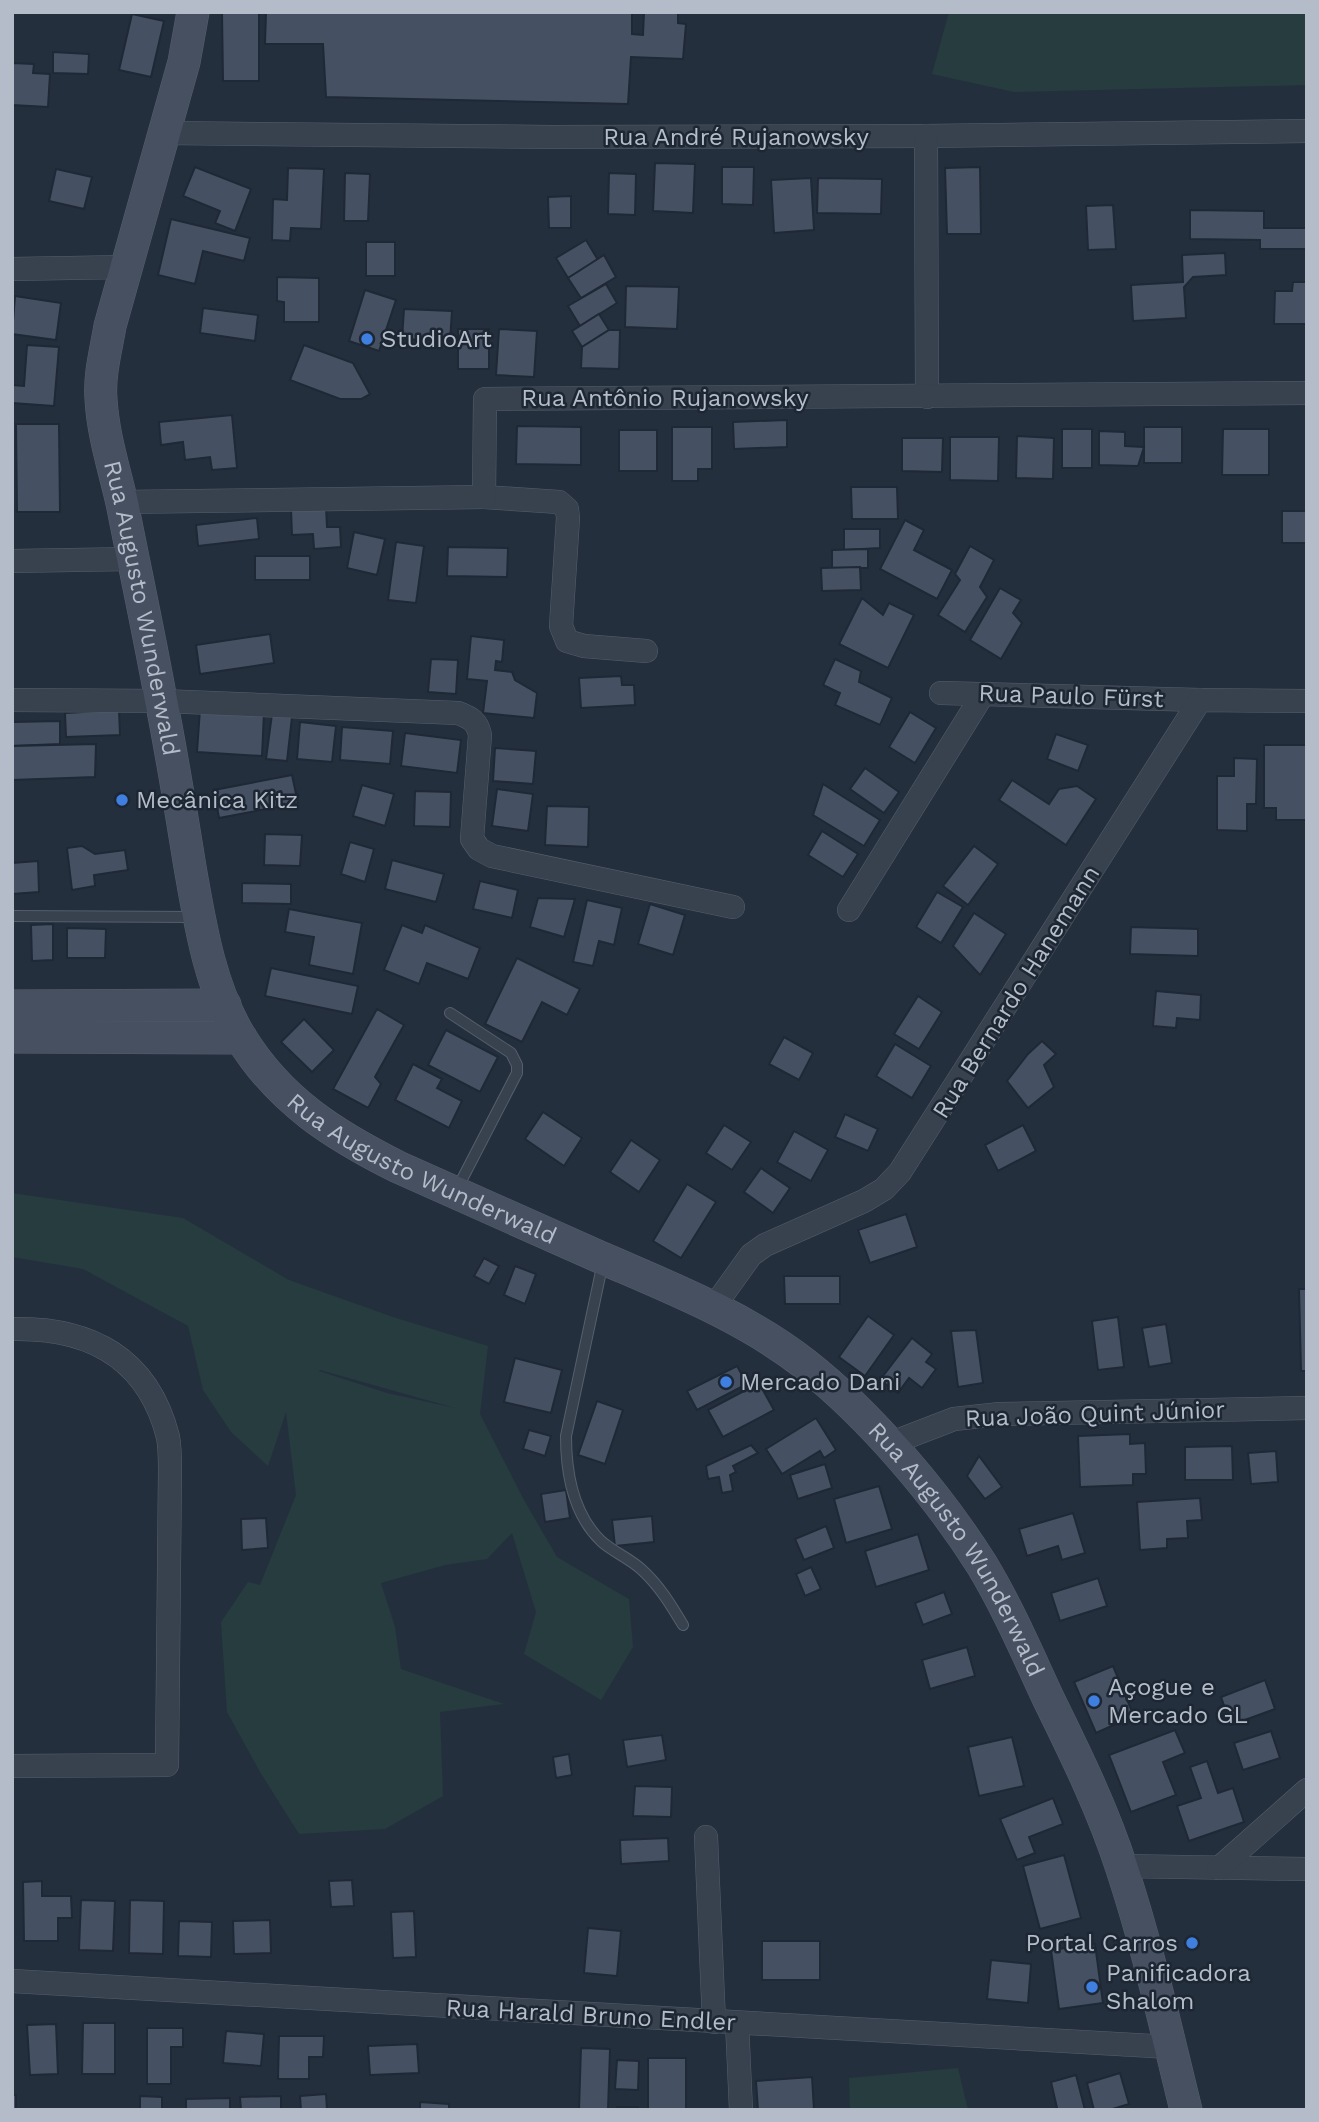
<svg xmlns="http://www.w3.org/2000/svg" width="1319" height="2122" viewBox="0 0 1319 2122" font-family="'Work Sans',sans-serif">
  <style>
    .green { fill: #263c3f; fill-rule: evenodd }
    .building { fill: #455162; stroke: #1f2835; stroke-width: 2 }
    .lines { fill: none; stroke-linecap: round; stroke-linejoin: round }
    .service-casing { stroke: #565f6c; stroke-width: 12 }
    .minor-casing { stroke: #565f6c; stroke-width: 24 }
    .secondary-casing { stroke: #565f6c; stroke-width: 33 }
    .service { stroke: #38414e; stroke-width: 10 }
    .minor { stroke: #38414e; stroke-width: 23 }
    .secondary { stroke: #465061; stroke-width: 32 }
    .shop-dot { fill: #3f7fe0; stroke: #1d2633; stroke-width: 2.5 }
    .labels { text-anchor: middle; stroke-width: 5; stroke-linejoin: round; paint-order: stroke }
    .street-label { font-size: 24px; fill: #b4bcc9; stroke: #1d2633 }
    .poi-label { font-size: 24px; fill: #b4bcc9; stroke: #1d2633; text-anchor: start }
  </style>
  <rect width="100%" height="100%" fill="#242f3e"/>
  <g class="green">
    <path d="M949,12h358v73l-293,7 -82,-18z"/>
    <path d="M12,1193l171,25 106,62 107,38 92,28 -8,68 44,86 33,57 72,42 4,48 -32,53 -77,-46 12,-42 -24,-79 -25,26 -42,6 -64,18 14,44 6,42 103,35 -64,8 3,84 -58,33 -86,5 -39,-62 -33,-60 -6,-90 27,-40 12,3 36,-90 -10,-83 -18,54 -37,-34 -28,-42 -15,-64 -105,-57 -71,-12zM319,1371l1,-1 135,38 -68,-15z"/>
    <path d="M958,2068l10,42h-118l-1,-32z"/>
  </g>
  <g class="building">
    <path d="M222,12h37v69h-36z"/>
    <path d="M266,12h366v22l11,1 1,-23h34v11l8,1 -3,35 -52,-2 -3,47 -302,-7 -3,-53h-58z"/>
    <path d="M132,14l32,7 -13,56 -32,-7z"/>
    <path d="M53,52l36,2 -1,20 -35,-1z"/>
    <path d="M12,63l22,1 -1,9 17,1 -2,33 -36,-2z"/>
    <path d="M655,163l40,1 -2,49 -40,-2z"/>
    <path d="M195,167l56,22 -16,42 -20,-8 5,-12 -37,-15z"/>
    <path d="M722,167h32l-1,38 -31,-1z"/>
    <path d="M980,167l1,67h-34l-2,-66z"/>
    <path d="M288,168l36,1 -3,60 -30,-1 -1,13 -18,-1 1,-41 14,1z"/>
    <path d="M56,169l36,8 -8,32 -35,-8z"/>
    <path d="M345,173l25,1 -2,47h-24z"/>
    <path d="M609,173l27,1 -1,41 -27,-1z"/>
    <path d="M811,178l3,52 -40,3 -3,-53z"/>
    <path d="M818,178l64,1 -1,35 -64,-1z"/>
    <path d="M571,196v32h-22l-1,-31z"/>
    <path d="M1113,205l3,44 -28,1 -2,-44z"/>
    <path d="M1190,210l74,1v17h43v21h-47v-9l-70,-1z"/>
    <path d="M171,219l79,19 -6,23 -41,-10 -8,33 -37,-9z"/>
    <path d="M586,240l12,20 -30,18 -12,-20z"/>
    <rect x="366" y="242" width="29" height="34"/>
    <path d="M1225,253l1,22 -33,2 -9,10 2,31 -53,3 -2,-36 52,-3 -1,-27z"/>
    <path d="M604,255l12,22 -35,21 -13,-20z"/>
    <path d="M277,277l42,1v44h-35v-20l-7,-1z"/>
    <path d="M1293,282h14v42h-33l1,-33h17z"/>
    <path d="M606,284l11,19 -37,23 -12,-20z"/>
    <path d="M626,286l53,1 -2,42 -52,-2z"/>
    <path d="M365,290l31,10 -17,51 -30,-10z"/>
    <path d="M15,296l46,7 -5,37 -44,-6z"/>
    <path d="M203,308l55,7 -3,26 -55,-8z"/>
    <path d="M404,309l48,2 -2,30 -48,-2z"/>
    <path d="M599,314l10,16 -27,17 -10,-16z"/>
    <rect x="458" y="329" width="31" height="40"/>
    <path d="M499,329l38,2 -3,46 -38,-2z"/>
    <path d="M609,330h11l-1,39 -38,-1 1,-21z"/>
    <path d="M27,345l32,2 -5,59 -42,-3v-18l12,1z"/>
    <path d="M304,345l49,18 17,31 -9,5h-21l-50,-19z"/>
    <path d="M232,415l5,53 -25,2 -2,-13 -25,3 -2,-18 -22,3 -2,-23z"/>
    <path d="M787,420v27l-53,2 -1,-27z"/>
    <path d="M16,424h43l1,88h-43z"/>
    <path d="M517,426l64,1v38l-65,-1z"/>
    <path d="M672,427h40v42h-14v12h-26z"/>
    <rect x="1144" y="427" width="38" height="36"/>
    <rect x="1062" y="429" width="30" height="39"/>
    <path d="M1223,429h46v46h-47z"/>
    <rect x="619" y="430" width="38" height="41"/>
    <path d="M1099,431l26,1v14l19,1 -6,19 -39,-1z"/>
    <path d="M1017,436l37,2 -1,41 -37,-1z"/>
    <path d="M950,437h49l-1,44 -48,-1z"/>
    <path d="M902,438h41l-1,34 -40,-1z"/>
    <path d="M851,487h46l1,32h-46z"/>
    <path d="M326,507l1,20h13l1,20 -27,2 -1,-15 -21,1 -1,-26z"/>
    <rect x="1282" y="511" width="25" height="32"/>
    <path d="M257,518l2,21 -61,7 -2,-21z"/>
    <path d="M905,520l19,10 -10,20 38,20 -15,29 -57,-30z"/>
    <path d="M844,529h36v19l-36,2z"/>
    <path d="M354,532l31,7 -8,36 -30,-7z"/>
    <path d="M396,542l28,4 -8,57 -28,-3z"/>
    <path d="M970,546l24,14 -14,27 7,10 -22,35 -27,-17 22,-35 -5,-6z"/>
    <path d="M448,547l60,1 -1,29 -60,-1z"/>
    <path d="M868,549v19h-36v-18z"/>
    <rect x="255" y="556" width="55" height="24"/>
    <path d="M860,567l1,23 -39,1 -1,-23z"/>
    <path d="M1000,588l21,12 -8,13 9,10 -21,36 -31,-19z"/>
    <path d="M862,598l21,17 6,-12 25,12 -26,53 -49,-24z"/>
    <path d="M270,634l4,29 -74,11 -4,-29z"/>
    <path d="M471,636l33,4 -2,22 -6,-1 -1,9 17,2 3,8 22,13 -3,25 -51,-5 4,-32 -20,-2z"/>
    <path d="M431,659l27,1 -2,34 -28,-2z"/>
    <path d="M835,659l26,12 -2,11 33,16 -12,27 -45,-20 5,-12 -17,-8z"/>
    <path d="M621,676l1,9h12l1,20 -54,3 -2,-30z"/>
    <path d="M200,709l64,3 -2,44 -65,-4z"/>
    <path d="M119,710l1,25 -54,2 -1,-24z"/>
    <path d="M910,712l26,16 -21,35 -26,-16z"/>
    <path d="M272,714l20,3 -5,44 -21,-2z"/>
    <path d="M60,721v23l-48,2v-24z"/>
    <path d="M300,722l36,4 -4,36 -35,-3z"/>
    <path d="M342,727l51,4 -3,33 -50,-4z"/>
    <path d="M405,733l56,7 -4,33 -56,-7z"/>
    <path d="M1056,734l32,11 -10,26 -31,-12z"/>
    <path d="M96,744l-1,33 -83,3v-34z"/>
    <path d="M1264,745h43v75h-31v-12h-12z"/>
    <path d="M495,748l41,3 -3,33 -40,-3z"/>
    <path d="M1234,758l23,1 -1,45h-9v27l-30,-1v-54h17z"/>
    <path d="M865,768l34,24 -15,21 -34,-24z"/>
    <path d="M292,775l6,28 -79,15 -5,-28z"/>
    <path d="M1012,780l37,24 10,-15 18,-3 19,13 -30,46 -67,-45z"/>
    <path d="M823,784l57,36 -16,26 -51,-31z"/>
    <path d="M362,785l32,9 -9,32 -32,-10z"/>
    <path d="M497,789l36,5 -5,37 -36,-5z"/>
    <path d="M415,791l36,1 -1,35 -36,-1z"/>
    <path d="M547,806l42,1 -1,40 -43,-2z"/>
    <path d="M822,831l36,23 -15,23 -35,-22z"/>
    <path d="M265,834l37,1 -2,31 -36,-1z"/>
    <path d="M350,842l24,7 -9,33 -24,-8z"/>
    <path d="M82,846l13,8 30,-4 3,20 -34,5 1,11 -23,4 -5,-42z"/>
    <path d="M974,846l24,18 -30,41 -25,-19z"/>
    <path d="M392,860l52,14 -8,28 -51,-13z"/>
    <path d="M38,861l1,31 -27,2v-31z"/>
    <path d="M480,881l38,9 -6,28 -39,-9z"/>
    <path d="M242,883l49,1v20l-49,-1z"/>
    <path d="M937,892l26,15 -22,36 -25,-16z"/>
    <path d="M538,898l37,1 -11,38 -34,-10z"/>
    <path d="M587,900l35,8 -8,37 -15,-4 -6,25 -20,-4z"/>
    <path d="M650,904l35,11 -12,40 -35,-11z"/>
    <path d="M289,909l73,14 -9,51 -44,-9 5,-28 -29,-5z"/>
    <path d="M974,913l32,21 -26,41 -27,-29z"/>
    <path d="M53,924v36l-21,1 -1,-36z"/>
    <path d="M402,925l20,8 3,-8 55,23 -12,31 -41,-16 -8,21 -35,-14z"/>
    <path d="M1131,927l67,2v27l-68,-2z"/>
    <path d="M67,928l39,1 -1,29h-38z"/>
    <path d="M517,958l63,31 -13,26 -25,-13 -20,40 -37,-18z"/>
    <path d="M271,968l87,18 -6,28 -87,-18z"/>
    <path d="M1156,991l45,4 -1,25 -23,-2 -1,10 -23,-2z"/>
    <path d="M918,996l24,16 -23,37 -25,-15z"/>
    <path d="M377,1009l27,16 -29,52 6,7 -13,24 -35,-19z"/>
    <path d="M304,1019l30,31 -22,22 -31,-30z"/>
    <path d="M446,1030l52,27 -18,35 -52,-27z"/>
    <path d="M784,1037l29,16 -14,27 -30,-16z"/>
    <path d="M1042,1041l14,13 -12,11 10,22 -26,21 -21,-27 21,-27z"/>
    <path d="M895,1044l36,22 -19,32 -36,-22z"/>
    <path d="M413,1064l29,15 -5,9 25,13 -13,27 -54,-28z"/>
    <path d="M543,1112l39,26 -18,28 -39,-27z"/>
    <path d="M845,1114l33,15 -10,22 -33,-14z"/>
    <path d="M724,1125l27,17 -19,28 -26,-17z"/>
    <path d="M1023,1125l13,26 -38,20 -13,-26z"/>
    <path d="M794,1131l34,19 -17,31 -34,-19z"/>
    <path d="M631,1140l29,20 -21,32 -29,-20z"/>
    <path d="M761,1168l29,20 -17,25 -29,-21z"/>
    <path d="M687,1184l29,18 -35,56 -28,-17z"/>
    <path d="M906,1214l11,33 -47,16 -12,-33z"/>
    <path d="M484,1258l15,8 -10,18 -15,-8z"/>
    <path d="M515,1266l21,8 -11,30 -21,-9z"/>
    <path d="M784,1276h56v28h-55z"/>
    <path d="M1299,1289h8v82h-6z"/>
    <path d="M868,1316l26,19 -29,41 -26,-19z"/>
    <path d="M1118,1317l6,50 -26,3 -6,-49z"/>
    <path d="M1166,1324l6,39 -23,4 -7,-39z"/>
    <path d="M976,1330l7,53 -25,4 -7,-56z"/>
    <path d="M912,1338l20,16 -6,8 10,7 -14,19 -13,-10 -11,15 -18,-13z"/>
    <path d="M515,1358l47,12 -11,43 -47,-11z"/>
    <path d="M737,1366l10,18 -50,26 -10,-19z"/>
    <path d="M759,1383l15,27 -51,27 -15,-27z"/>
    <path d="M597,1401l26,9 -18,54 -27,-9z"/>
    <path d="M816,1418l20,32 -12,8 -4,-7 -38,23 -16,-25z"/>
    <path d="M529,1430l22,6 -6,20 -22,-7z"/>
    <path d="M1130,1434v10l15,-1 1,31h-13v11l-53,2 -2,-51z"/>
    <path d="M751,1445l7,8 -25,13 3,6 -6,3 3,16 -11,2 -3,-16 -11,2 -2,-13z"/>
    <path d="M1232,1446l1,34h-48v-33z"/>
    <path d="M1276,1451l2,31 -27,2 -3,-31z"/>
    <path d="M979,1456l23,31 -17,12 -18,-23z"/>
    <path d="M825,1464l7,24 -34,11 -8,-24z"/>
    <path d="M879,1486l13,43 -46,14 -12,-44z"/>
    <path d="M566,1490l4,28 -25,4 -4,-28z"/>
    <path d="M1200,1498l2,22 -15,1 1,17 -21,1v9l-27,2 -3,-48z"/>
    <path d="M1073,1513l12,40 -23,7 -4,-14 -31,10 -8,-27z"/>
    <path d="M652,1516l2,26 -39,4 -3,-26z"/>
    <path d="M266,1518l2,30 -26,2 -1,-31z"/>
    <path d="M826,1526l8,22 -30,12 -9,-21z"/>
    <path d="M918,1534l11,36 -53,17 -11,-36z"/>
    <path d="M811,1567l10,22 -16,7 -9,-22z"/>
    <path d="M1098,1578l9,28 -47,15 -9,-28z"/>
    <path d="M944,1592l8,22 -29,11 -8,-22z"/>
    <path d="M967,1647l8,29 -45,13 -8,-29z"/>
    <path d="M1113,1666l21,50 -38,17 -22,-51z"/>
    <path d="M1265,1680l10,29 -44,16 -10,-28z"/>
    <path d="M1175,1730l10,23 -22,9 13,33 -45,17 -22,-57z"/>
    <path d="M1271,1731l9,27 -37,12 -9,-27z"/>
    <path d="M662,1735l4,25 -39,7 -4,-27z"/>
    <path d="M1012,1737l12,49 -45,10 -11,-49z"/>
    <path d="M569,1754l3,21 -16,3 -3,-21z"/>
    <path d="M1207,1761l11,32 15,-5 11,34 -55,19 -12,-35 24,-8 -11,-31z"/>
    <path d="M635,1786l37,1 -1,30 -38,-1z"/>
    <path d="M1053,1798l10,26 -34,13 6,16 -18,7 -17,-41z"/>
    <path d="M668,1838l1,23 -48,3 -1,-24z"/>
    <path d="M1064,1855l17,63 -41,11 -17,-63z"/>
    <path d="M352,1880l2,26 -23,1 -2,-26z"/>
    <path d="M42,1881v15h29l1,22h-14v23h-34l-1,-59z"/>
    <path d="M81,1900l34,1 -2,50 -34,-1z"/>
    <path d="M130,1900l34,1 -1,53 -34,-1z"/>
    <path d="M414,1911l2,46 -23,1 -2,-46z"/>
    <path d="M270,1920l1,33 -37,1 -1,-33z"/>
    <path d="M179,1921l33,1 -1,35 -33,-1z"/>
    <path d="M588,1928l33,3 -4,45 -33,-3z"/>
    <rect x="762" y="1941" width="58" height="39"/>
    <path d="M1095,1944l8,59 -44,6 -8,-59z"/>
    <path d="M991,1960l40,4 -3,39 -41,-4z"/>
    <path d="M83,2023h32v51h-33z"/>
    <path d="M56,2024l2,50 -28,1 -3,-50z"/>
    <path d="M147,2028h36v19h-12v37h-24z"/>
    <path d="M226,2031l38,3 -3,32 -38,-3z"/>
    <path d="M279,2036h45l-1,21h-14v22h-31z"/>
    <path d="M417,2044l2,29 -49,2 -2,-29z"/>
    <path d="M581,2048l29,1 -2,61h-29z"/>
    <rect x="648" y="2058" width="38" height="52"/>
    <path d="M617,2060l22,1 -1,29 -23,-1z"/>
    <path d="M1120,2073l9,31 -20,6h-15l-7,-27z"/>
    <path d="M1076,2075l9,35h-33l5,-2 -6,-26z"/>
    <path d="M812,2077l2,33h-56l-2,-29z"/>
    <path d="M326,2094l1,16h-26l-1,-14z"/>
    <rect x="12" y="2095" width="4" height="15"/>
    <path d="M140,2096l22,1v13h-22z"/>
    <path d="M281,2096v14h-40l-1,-13z"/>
    <path d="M230,2098v12h-44v-11z"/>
    <path d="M420,2102l29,2v6h-29z"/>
    <rect x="617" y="2107" width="21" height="3"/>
  </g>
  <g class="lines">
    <defs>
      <g id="service">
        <path d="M12,916l184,1"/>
        <path d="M450,1013l61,40 6,12v8l-61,118"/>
        <path d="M603,1262l-37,174c0,38 7,78 35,105 12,11 28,17 40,28 18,16 30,36 42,56"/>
      </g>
      <g id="minor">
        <path d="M165,133l387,4 374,-1 381,-5"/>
        <path d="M926,136l1,261"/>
        <path d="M12,269l114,-2"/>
        <path d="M484,497l75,5 8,7 1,9 -7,108 6,15 17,5 62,5"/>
        <path d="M121,502l363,-5 1,-98 822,-6"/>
        <path d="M12,561l120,-2"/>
        <path d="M941,693l259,7"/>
        <path d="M12,700l150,1 296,12c13,5 19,8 22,22l-8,104 7,10 13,7 241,51"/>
        <path d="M849,910l134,-216"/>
        <path d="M713,1308l38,-53 14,-10 99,-44 20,-12 16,-17 300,-472 107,1"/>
        <path d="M12,1329c78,-2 136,29 156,108 2,11 2,23 2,33l-3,295 -155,1"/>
        <path d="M889,1444l65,-25 46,-5 307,-6"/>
        <path d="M706,1837l8,185"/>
        <path d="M1122,1866l185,3"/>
        <path d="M1219,1868l88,-78"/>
        <path d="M12,1981l1158,66"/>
        <path d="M737,2023l4,87"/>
      </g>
      <g id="secondary">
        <path id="s1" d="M193,12l-9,50 -74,264c-4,24 -11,49 -9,73 2,36 13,69 21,104 13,66 27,131 39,197 11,55 20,111 29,167 10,57 20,121 51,171 39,63 93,97 157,129 68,31 136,61 204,91 69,30 143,59 203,106 65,51 133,131 177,201 26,43 46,90 67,135 27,55 54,110 73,169 26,79 44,160 64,241"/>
        <path d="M12,1006l213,-1"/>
        <path d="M12,1037l229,1"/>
      </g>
    </defs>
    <use href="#service" class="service-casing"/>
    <use href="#minor" class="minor-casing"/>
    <use href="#secondary" class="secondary-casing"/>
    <use href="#service" class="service"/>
    <use href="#minor" class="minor"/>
    <use href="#secondary" class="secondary"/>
  </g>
  <g class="shop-dot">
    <circle cx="367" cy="339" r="7"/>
    <circle cx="122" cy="800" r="7"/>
    <circle cx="726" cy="1382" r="7"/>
    <circle cx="1094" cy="1701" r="7"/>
    <circle cx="1192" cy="1943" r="7"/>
    <circle cx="1092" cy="1987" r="7"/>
  </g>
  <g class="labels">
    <g class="street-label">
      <text x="736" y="145">Rua André Rujanowsky</text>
      <text x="665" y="406">Rua Antônio Rujanowsky</text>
      <text dy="8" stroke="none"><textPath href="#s1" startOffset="612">Rua Augusto Wunderwald</textPath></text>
      <text transform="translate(1071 696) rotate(2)" y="8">Rua Paulo Fürst</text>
      <text transform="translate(1016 992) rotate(-58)" y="8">Rua Bernardo Hanemann</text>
      <text dy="8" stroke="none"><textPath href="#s1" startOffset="1283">Rua Augusto Wunderwald</textPath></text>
      <text transform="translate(1095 1414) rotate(-2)" y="8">Rua João Quint Júnior</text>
      <text dy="8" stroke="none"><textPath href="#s1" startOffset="1956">Rua Augusto Wunderwald</textPath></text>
      <text transform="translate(591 2015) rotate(3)" y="8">Rua Harald Bruno Endler</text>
    </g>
    <g class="poi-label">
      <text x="381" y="347">StudioArt</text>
      <text x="136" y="808">Mecânica Kitz</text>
      <text x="740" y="1390">Mercado Dani</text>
      <text x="1108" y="1695">Açogue e<tspan x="1108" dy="28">Mercado GL</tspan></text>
      <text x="1178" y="1951" text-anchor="end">Portal Carros</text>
      <text x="1106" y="1981">Panificadora<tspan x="1106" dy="28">Shalom</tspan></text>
    </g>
  </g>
  <rect width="1319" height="2122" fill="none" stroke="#b4bcc9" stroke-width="28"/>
</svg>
